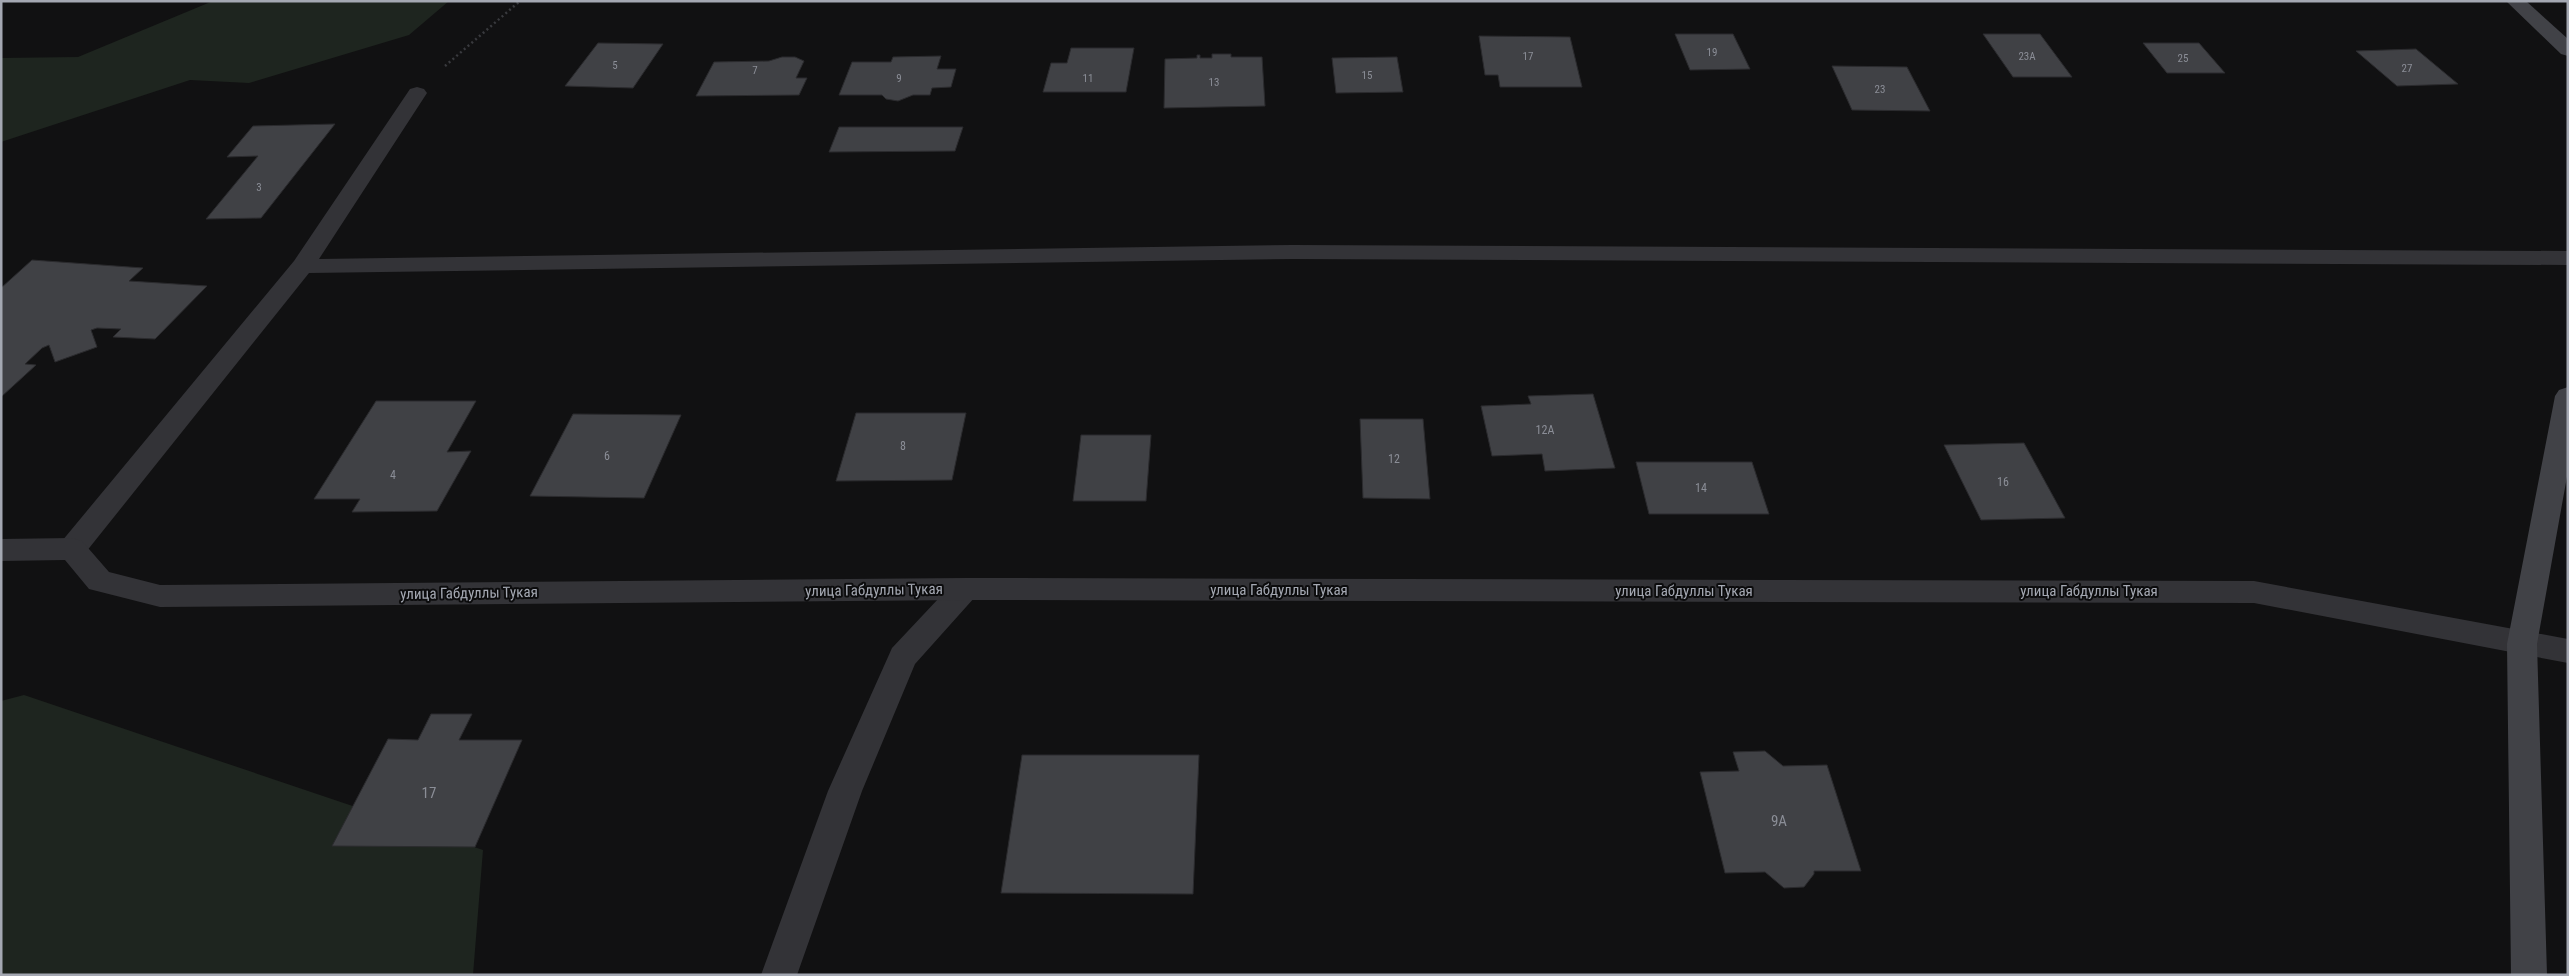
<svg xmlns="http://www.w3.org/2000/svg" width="2569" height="976" viewBox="0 0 2569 976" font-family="'Roboto Condensed',sans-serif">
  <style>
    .green { fill: #1e251f }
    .building { fill: #404145; stroke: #2b2b2e }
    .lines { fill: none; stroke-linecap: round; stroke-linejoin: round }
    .path { stroke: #393a3e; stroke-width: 2.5; stroke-dasharray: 2 3; stroke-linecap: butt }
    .lane { fill: #333337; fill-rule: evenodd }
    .street { fill: #333337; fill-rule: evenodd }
    .secondary { fill: #414247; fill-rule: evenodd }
    .labels { text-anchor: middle; stroke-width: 4; stroke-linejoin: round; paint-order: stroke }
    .far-number-label { font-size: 11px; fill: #8b8e97 }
    .number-label { font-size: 12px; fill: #8b8e97 }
    .street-label { font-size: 15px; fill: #a4a8b2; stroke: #0c0c0d }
    .near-number-label { font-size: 15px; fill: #8b8e97 }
  </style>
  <rect width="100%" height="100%" fill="#111112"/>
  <g class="green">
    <path d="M213,1h236l-40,34 -160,48 -59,-3 -189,62v-84l77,-1z"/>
    <path d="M24,695l459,155 -10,125h-472v-274z"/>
  </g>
  <g class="building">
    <path d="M1675,34h58l17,35 -60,1z"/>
    <path d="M1983,34h57l32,43h-59z"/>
    <path d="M1479,36l91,1 12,50h-82l-2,-12h-13z"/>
    <path d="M598,43l65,1 -30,44 -68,-2z"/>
    <path d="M2143,43h56l26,30h-58z"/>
    <path d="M1071,48h63l-8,44h-83l8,-29h16z"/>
    <path d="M2416,49l42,35 -61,2 -41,-35z"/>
    <path d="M1212,54h19v3h31l3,49 -101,2 1,-49 32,-1v-3h3v3h12z"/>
    <path d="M941,56l-4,13h19l-5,18 -19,1 -2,7h-17l-15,6 -12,-2 -4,-4h-43l13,-33h39l2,-5z"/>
    <path d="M782,57h13l9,4 -8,17h11l-8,17 -103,1 18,-34 55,-1z"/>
    <path d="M1397,57l6,35 -67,1 -4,-35z"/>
    <path d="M1832,66l75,1 23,44 -78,-1z"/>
    <path d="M335,124l-74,94 -55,1 52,-63 -31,1 26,-31z"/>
    <path d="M839,127h124l-8,24 -126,1z"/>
    <path d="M32,260l111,8 -14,13 78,5 -52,53 -42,-2 8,-8 -24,-1 -6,2 6,17 -42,15 -6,-17 -7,3 -17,16 11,1 -35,32v-109z"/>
    <path d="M1593,394l22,74 -70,3 -3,-17 -50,2 -11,-50 50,-2 -3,-8z"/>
    <path d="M376,401h100l-29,51 24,-1 -34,60 -85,1 8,-13h-46z"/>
    <path d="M856,413h110l-14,67 -116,1z"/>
    <path d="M573,414l108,1 -37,83 -114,-2z"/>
    <path d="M1360,419h63l7,80 -67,-1z"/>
    <path d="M1081,435h70l-5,66h-73z"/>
    <path d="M2024,443l41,75 -84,2 -37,-75z"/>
    <path d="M1636,462h116l17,52h-120z"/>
    <path d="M431,714h41l-13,26h63l-47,107 -143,-1 56,-107 30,1z"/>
    <path d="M1765,751l18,15 44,-1 34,106h-47v3l-10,13 -20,1 -19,-16 -40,1 -25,-101 39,-1 -6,-19z"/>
    <path d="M1022,755h177l-6,139 -192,-1z"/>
  </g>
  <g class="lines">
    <path class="path" d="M445,66l75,-65"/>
    <g class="lane">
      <path d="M417,87l7,2 3,4 -108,166 973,-14 1276,6v14l-1276,-6 -983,14 -227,284 -10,3 -10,-3 -4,-8 4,-8 232,-280 116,-172z"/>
      <path d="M965,578l10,3 5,8 -5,8 -60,67 -53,127 -65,184h-36l67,-184 60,-134 4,-9 63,-67z"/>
    </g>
    <path class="street" d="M72,538l10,3 27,31 51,13 805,-7 1289,3 314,58v24l-314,-60 -1289,-3 -805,7 -71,-18 -24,-29 -64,1v-22z"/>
    <g class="secondary">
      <path d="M2506,1h20l42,38v17l-7,-2z"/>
      <path d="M2568,387v84l-31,173 10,331h-36l-4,-331 48,-248 4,-6z"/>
    </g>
  </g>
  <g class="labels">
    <g class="far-number-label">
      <text x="1712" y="56">19</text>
      <text x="1528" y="60">17</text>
      <text x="2027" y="60">23А</text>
      <text x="2183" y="62">25</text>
      <text x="615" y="69">5</text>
      <text x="2407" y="72">27</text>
      <text x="755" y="74">7</text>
      <text x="1367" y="79">15</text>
      <text x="899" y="82">9</text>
      <text x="1088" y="82">11</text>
      <text x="1214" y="86">13</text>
      <text x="1880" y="93">23</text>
      <text x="259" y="191">3</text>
    </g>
    <g class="number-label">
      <text x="1545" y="434">12А</text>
      <text x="903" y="450">8</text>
      <text x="607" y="460">6</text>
      <text x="1394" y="463">12</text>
      <text x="393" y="479">4</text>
      <text x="2003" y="486">16</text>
      <text x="1701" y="492">14</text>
    </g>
    <g class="street-label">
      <text transform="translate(874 590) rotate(-1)" y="5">улица Габдуллы Тукая</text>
      <text x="1279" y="595">улица Габдуллы Тукая</text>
      <text x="1684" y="596">улица Габдуллы Тукая</text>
      <text x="2089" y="596">улица Габдуллы Тукая</text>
      <text transform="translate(469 593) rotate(-1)" y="5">улица Габдуллы Тукая</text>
    </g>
    <g class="near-number-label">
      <text x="429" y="798">17</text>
      <text x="1779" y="826">9А</text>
    </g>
  </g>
  <rect width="2569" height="976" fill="none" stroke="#a4a8b2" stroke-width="5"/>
</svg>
